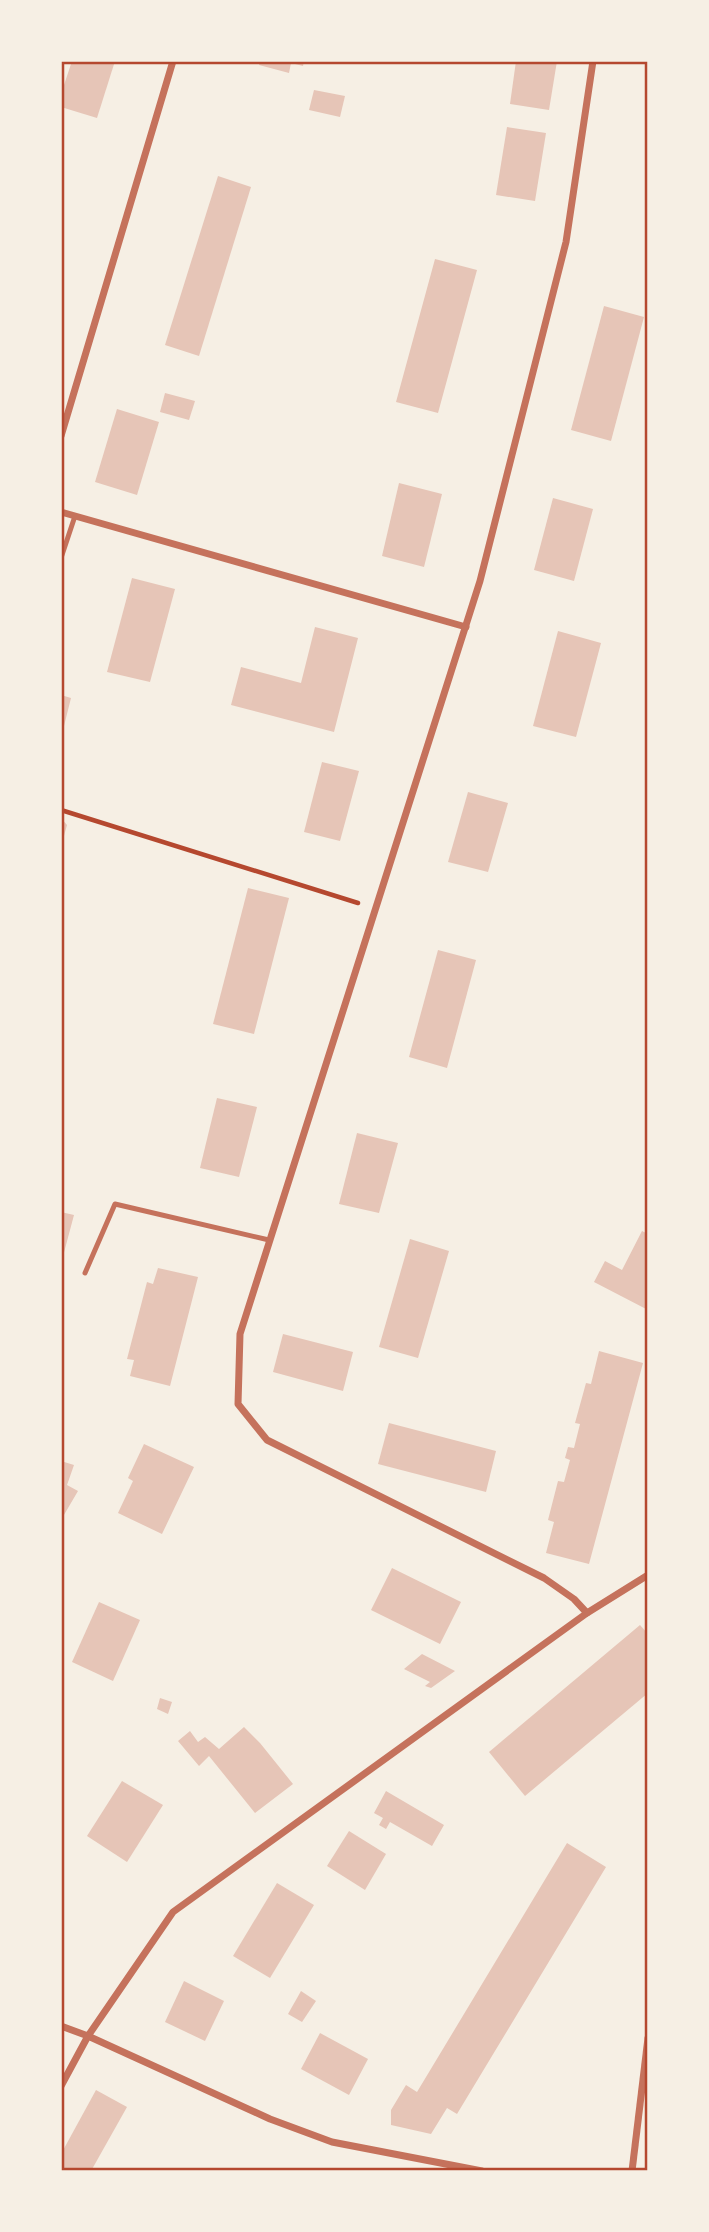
<svg xmlns="http://www.w3.org/2000/svg" width="709" height="2232" viewBox="0 0 709 2232" font-family="'PT Sans',sans-serif">
  <style>
    .building { fill: #e6c5b7 }
    .lines { fill: none; stroke-linecap: round; stroke-linejoin: round }
    .path { stroke: #b5482f; stroke-width: 4.5 }
    .service { stroke: #c5725c; stroke-width: 5 }
    .minor { stroke: #c5725c; stroke-width: 7 }
    .neatline { fill: none; stroke: #b5482f; stroke-width: 2.5 }
  </style>
  <rect width="100%" height="100%" fill="#f6efe4"/>
  <g class="building">
    <path d="M72,61h43l-18,57 -36,-11v-13z"/>
    <path d="M260,61h44l-1,5 -12,-3 -2,10 -30,-8z"/>
    <path d="M516,61h41l-8,49 -39,-6z"/>
    <path d="M314,90l31,6 -5,21 -31,-7z"/>
    <path d="M507,127l39,6 -11,68 -39,-6z"/>
    <path d="M218,176l33,11 -52,169 -34,-11z"/>
    <path d="M435,259l42,11 -39,143 -42,-11z"/>
    <path d="M604,306l40,11 -33,124 -40,-11z"/>
    <path d="M165,393l30,8 -6,19 -29,-8z"/>
    <path d="M117,409l42,13 -22,73 -42,-13z"/>
    <path d="M399,483l43,11 -18,73 -42,-11z"/>
    <path d="M553,498l40,11 -19,72 -40,-11z"/>
    <path d="M132,578l43,11 -25,93 -43,-10z"/>
    <path d="M315,627l43,11 -24,94 -103,-27 10,-38 60,16z"/>
    <path d="M558,631l43,12 -25,94 -43,-11z"/>
    <path d="M61,695l10,3 -9,36h-1z"/>
    <path d="M322,762l37,9 -19,70 -36,-9z"/>
    <path d="M468,792l40,11 -20,69 -40,-10z"/>
    <path d="M61,818l6,7 -5,18h-1z"/>
    <path d="M248,888l41,10 -35,136 -41,-10z"/>
    <path d="M438,950l38,10 -29,108 -38,-11z"/>
    <path d="M217,1098l40,9 -18,70 -39,-9z"/>
    <path d="M357,1133l41,10 -19,70 -40,-9z"/>
    <path d="M61,1212l13,3 -12,45h-1z"/>
    <path d="M642,1231l6,3v76l-54,-28 11,-21 17,9z"/>
    <path d="M410,1239l39,12 -31,107 -39,-11z"/>
    <path d="M158,1268l40,9 -28,109 -40,-10 4,-16 -7,-1 20,-77 6,2z"/>
    <path d="M283,1334l70,18 -10,39 -70,-19z"/>
    <path d="M599,1351l44,12 -54,201 -43,-11 8,-31 -6,-2 10,-39 6,1 6,-22 -5,-2 3,-11 6,1 6,-24 -5,-1 11,-40 5,1z"/>
    <path d="M389,1423l107,28 -10,41 -108,-28z"/>
    <path d="M144,1444l50,23 -32,67 -44,-21 15,-32 -5,-3z"/>
    <path d="M61,1461l13,4 -7,20 11,6 -17,29z"/>
    <path d="M392,1568l69,34 -21,42 -69,-34z"/>
    <path d="M99,1602l41,18 -27,61 -41,-19z"/>
    <path d="M640,1625l8,9v59l-123,103 -36,-44z"/>
    <path d="M422,1654l33,17 -24,17 -6,-2 5,-4 -26,-13z"/>
    <path d="M160,1698l12,4 -4,12 -11,-5z"/>
    <path d="M244,1727l16,16 33,41 -38,29 -46,-57 -10,10 -21,-25 12,-10 8,11 7,-5 14,12z"/>
    <path d="M122,1781l41,24 -36,57 -40,-26z"/>
    <path d="M386,1791l58,34 -12,21 -42,-24 -4,7 -7,-4 4,-7 -9,-5z"/>
    <path d="M349,1831l37,23 -21,36 -38,-24z"/>
    <path d="M567,1843l39,24 -149,247 -10,-6 -16,26 -40,-9v-15l15,-25 11,7z"/>
    <path d="M277,1883l37,22 -44,73 -37,-22z"/>
    <path d="M184,1981l40,20 -19,40 -40,-19z"/>
    <path d="M301,1991l15,10 -14,21 -14,-8z"/>
    <path d="M320,2033l48,26 -19,36 -48,-26z"/>
    <path d="M96,2090l31,17 -36,64h-30v-17z"/>
  </g>
  <g class="lines">
    <path class="path" d="M61,810l297,93"/>
    <g class="service">
      <path d="M61,558l14,-42"/>
      <path d="M85,1273l30,-69 154,36"/>
    </g>
    <g class="minor">
      <path d="M61,436l112,-375"/>
      <path d="M61,512l405,115"/>
      <path d="M587,1613l-13,-14 -30,-21 -277,-138 -29,-36 2,-70 240,-753 86,-339 27,-181"/>
      <path d="M61,2026l27,10 85,-124 414,-299 61,-38"/>
      <path d="M61,2086l27,-50 182,83 62,23 150,29"/>
      <path d="M632,2171l16,-133"/>
    </g>
  </g>
  <rect width="709" height="2232" fill="none" stroke="#f6efe4" stroke-width="126"/>
  <rect x="63" y="63" width="583" height="2106" class="neatline"/>
</svg>
